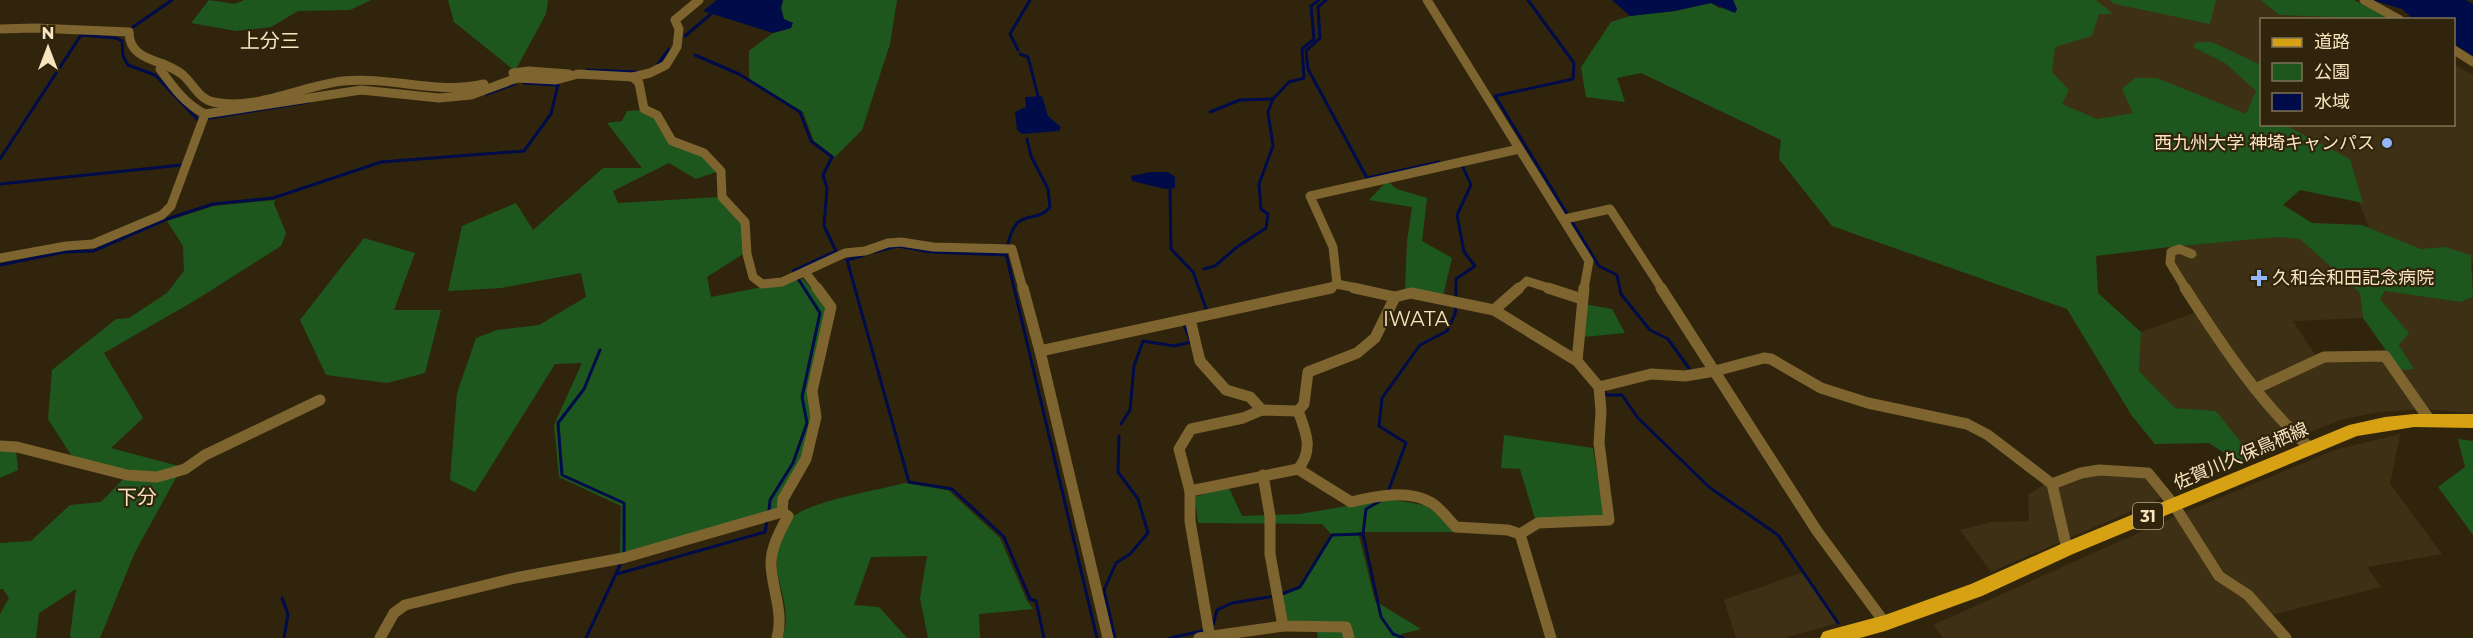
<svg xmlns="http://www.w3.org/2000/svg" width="2473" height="638" viewBox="0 0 2473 638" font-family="Montserrat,'Noto Sans JP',sans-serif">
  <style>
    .built { fill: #3e3014 }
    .green { fill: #1e571e }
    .water { fill: #000b49 }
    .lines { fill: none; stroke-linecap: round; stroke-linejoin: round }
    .stream { stroke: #000b49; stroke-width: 3 }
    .street-far1 { stroke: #7e642f; stroke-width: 9 }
    .street { stroke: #7e642f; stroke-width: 11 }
    .primary { fill: #d7a114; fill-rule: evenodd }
    .poi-dot { fill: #93b7fd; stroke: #30250c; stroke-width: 2 }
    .labels { text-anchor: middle; stroke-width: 4.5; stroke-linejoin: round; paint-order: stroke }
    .shield { fill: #30250c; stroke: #bcab89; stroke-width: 1.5 }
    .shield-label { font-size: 16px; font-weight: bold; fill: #f8e4bf }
    .poi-label { font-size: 18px; fill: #f8e4bf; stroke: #30250c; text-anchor: end }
    .street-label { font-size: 18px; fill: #f8e4bf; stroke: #30250c }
    .neighbourhood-label { font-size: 20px; fill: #f8e4bf; stroke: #30250c }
  </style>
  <rect width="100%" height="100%" fill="#30250c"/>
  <g class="built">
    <path d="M2059,0h243l67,19 -107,1v104h192v-60l19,11v187l-95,-12 -35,-89 -194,-42 -56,6 -57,-32z"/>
    <path d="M2279,237l21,2 61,54 2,25 -70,3 26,40h75l20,8 -15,-24 9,-13 -28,-33 6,-8 74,11 13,-5v116l-46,-4 -48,3 -39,8 -88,36 -36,-45 -41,-3 -37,-38 3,-38 53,-19 -28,-49 4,-17z"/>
    <path d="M2400,434l-10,50 52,70 -75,13 14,20 -118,30 17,21h-337l-10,-13 243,-109 159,-66z"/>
    <path d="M2098,467l47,8 19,22 -173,75 -31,-42 31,-8 38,-1 -1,-26 17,-11z"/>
    <path d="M1804,572l34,51 -54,15h-48l-12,-38z"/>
  </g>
  <g class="green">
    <path d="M209,0l26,4 9,-4h127l-21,10 -52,1 -27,16 -35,4 -45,-8z"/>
    <path d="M448,0h100l-2,14 -31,57 -61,-49z"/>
    <path d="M783,0h114l-7,44 -28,86 -27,27 -21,-16 -11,-29 -54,-33v-28l24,-18 18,-5 1,-5 -8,-3 -3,-12z"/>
    <path d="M1733,0h363l17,14h-14l-7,22 -37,11 -3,25 17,18 -7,14 35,15 36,-6 -11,-24 13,-11h22l89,36 10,-23 -31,-28 -32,-16 4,-5h15l49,23 1,59 23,1 65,34 13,44 -63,-13 -17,15 29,18 50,2 59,24 24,-2 26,8 2,42 -13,5 -75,-11 -5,8 29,34 -10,12 15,24 -14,1 -37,-52 -3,-25 -60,-54 -21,-2 -109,10 -74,9 2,37 43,39 -2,39 36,37 41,3 36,45 -14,6 -29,-19 -54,1 -23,-28 -65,-107 -235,-83 -53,-67 2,-19 -140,-67 -24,5 8,24 -39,-5 -5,-30 30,-45 19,-6 45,-5 19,-6 17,-2 8,5 18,1z"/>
    <path d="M2109,0h107l-6,24 -95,-20z"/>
    <path d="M2261,0h93l36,19 -49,1 -8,-3 -54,-2z"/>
    <path d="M645,110l9,6 16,25 31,12 18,18 -23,8 -27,-16 -56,28 5,12 102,-6 22,25 1,32 -36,23 4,20 92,-18 25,29 -16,109 -9,40 -28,53 -155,44 1,-48 -62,-29 -5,-52 28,-62 -27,1 -80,128 -25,-12 7,-87 19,-55 21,-8 42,-5 47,-28 -5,-24 -80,15 -53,3 14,-65 54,-23 17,27 70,-62h39l-35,-45 15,-2 5,-10z"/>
    <path d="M1387,181l10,8 30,9 -5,43 30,17 -9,38 -38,-6 2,-49 5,-34 -43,-7z"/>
    <path d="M275,200l-1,4 12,29 -5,13 -82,52 -95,55 39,65 -32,30 71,19 -47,85 -35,86h-29l-1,-2 6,-47 -37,24 -3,25h-36v-24l9,-16 -6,-9h-3v-46l31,-2 39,-36 31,-3 27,-28 -55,-16 -25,-39 4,-49 64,-51 13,-1 38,-25 17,-22 -1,-25 -16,-25 47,-15z"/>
    <path d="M364,238l51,15 -21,57h47l-16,63 -38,10 -61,-8 -26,-55z"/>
    <path d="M1584,304l28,5 13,24 -42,4z"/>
    <path d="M1504,435l89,13 11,69 -69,2 -15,-50 -19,-1z"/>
    <path d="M2458,439l15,2v94l-35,-48 27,-20z"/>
    <path d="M0,449l16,1 2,20 -18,8z"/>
    <path d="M905,483l43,7 52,48 27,63 6,8 -54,5 1,24h-52l-8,-40 7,-42 -56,1 -17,48 25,2 28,31h-125c9,-20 0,-43 -4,-63 -3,-17 1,-49 17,-60 25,-16 80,-24 110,-32z"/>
    <path d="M1228,486l14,30 58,-2 47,-8 31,-9 51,9 25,26h-96l17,69 46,28 -20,5v4h-83l-2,-11 -33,-1 -6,-29 23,-10 31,-53 -9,-10 -124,-1 -3,-26z"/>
  </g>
  <g class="water">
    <path d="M717,0h66l-2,8 3,11 9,4 -2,5 -18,5 -70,-22z"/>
    <path d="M1612,0h121l4,9 -2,4 -24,-10 -36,8 -45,5z"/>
    <path d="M2372,0h94l7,4v52l-19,-12v-24l-41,-1 -11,-10z"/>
    <path d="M1042,96l6,20 13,11 -2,4 -37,3 -5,-4 -2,-18 11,-5 -1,-10z"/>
    <path d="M1151,172h17l7,5v11l-10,1 -33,-8 -1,-5z"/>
  </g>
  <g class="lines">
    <g class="stream">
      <path d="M1326,0l-8,7 2,31 -14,13 2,18 59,109 72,-16"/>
      <path d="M1528,0l46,63 -1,16 -78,17 104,170 18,9 4,19 29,36 18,9 23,32"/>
      <path d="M133,27l39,-27"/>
      <path d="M685,36l26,-22"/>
      <path d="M1018,50l-8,-16 20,-34"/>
      <path d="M1020,54l8,3 10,39"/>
      <path d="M695,55l44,19 61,38 11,29 21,16 -9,18 4,13 -3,38 12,25 -43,20 2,2"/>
      <path d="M658,64l11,-15"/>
      <path d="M587,70l50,2"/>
      <path d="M487,94l27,-10"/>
      <path d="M1210,112l30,-12 33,-1"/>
      <path d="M209,118l99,-16"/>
      <path d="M0,159l81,-124 35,3 6,3 1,15 5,9 27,10 44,46"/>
      <path d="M0,184l182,-19"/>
      <path d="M1170,188l1,61 22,23 14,39h-2"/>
      <path d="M1007,248c9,-45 27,-21 43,-41l-2,-18 -17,-33 -4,-17"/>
      <path d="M874,252l24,-6 33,6 75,3"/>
      <path d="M1006,254l91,384"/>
      <path d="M865,255l-18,5 62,222 43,7 52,48 26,62 6,2 8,37"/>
      <path d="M0,265l64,-13 29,-1 74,-32 46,-15 60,-6 108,-36 143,-11 27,-37 7,-29 -34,-2"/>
      <path d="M1204,269l11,-3 22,-19 29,-19 2,-14 -7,-5 -2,-25 14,-38 -5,-34 5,-13 16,-17 15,-4 -2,-29 12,-10 -3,-33 8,-6"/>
      <path d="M1456,298v-19l19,-13 -11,-14 -7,-37 14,-30 -9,-20"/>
      <path d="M600,350l-16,39 -26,34 4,52 62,28v49"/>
      <path d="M1605,390v5h17l16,23 71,69 69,48 60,88"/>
      <path d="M1121,424l9,-14 4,-44 9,-25 31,5 17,-4 -7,-17"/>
      <path d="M1388,492l18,-49 -27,-17 3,-28 38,-53 27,-14 8,-17 1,-9"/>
      <path d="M1380,501l-14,8 -3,25 18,83 12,17 10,4"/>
      <path d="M769,511l1,-11 23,-37 14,-40 -5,-26 18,-84 -21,-33"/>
      <path d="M617,574l148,-42 2,-11"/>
      <path d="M1282,594l18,-7 32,-52 31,-1"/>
      <path d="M282,598l6,16 -4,24"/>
      <path d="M1213,625l4,-15 15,-7 43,-7"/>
      <path d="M586,638l35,-75"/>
      <path d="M1115,638l-11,-48 12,-27 14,-9 18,-21 -10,-34 -20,-27 1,-36"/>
      <path d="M1170,638l32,-7 1,4"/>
    </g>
    <g class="street-far1">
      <path d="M1427,0l162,261 -5,28"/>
      <path d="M2364,0l36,20"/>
      <path d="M0,29l35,-1 94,4c0,21 17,26 34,32l-3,5c13,18 25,35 45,45l156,-24 78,8 32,-3 46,-17 39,2 22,-6 55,3 17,-4 16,-8 11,-18 2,-18 -4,-9 24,-20"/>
      <path d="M2454,50l19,12"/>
      <path d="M163,64c7,3 14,6 20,11 10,9 16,24 30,27 43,9 88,-16 130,-21 47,-5 94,14 141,3"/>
      <path d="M513,73l16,-2 40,3"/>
      <path d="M633,77l6,6 5,26 13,6 15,26 32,12 17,18 1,26 23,25 2,32 6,23 9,7 20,-2 63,-29 20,-2 23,-8 13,-1 32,5 79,2 11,40"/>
      <path d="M1565,219l45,-10 52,80"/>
      <path d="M0,258l66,-12 27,-2 69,-29 9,-9 34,-92"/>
      <path d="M805,272l13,17"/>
      <path d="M1337,284l24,5"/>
      <path d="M1328,289l9,-5 -4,-37 -23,-51 209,-47"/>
      <path d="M1518,289l9,-8 25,8"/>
      <path d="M2186,289l-16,-26 1,-11 8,-3 13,5"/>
    </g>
    <g class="street">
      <path d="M1023,288l17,63 68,287"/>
      <path d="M1354,288l41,9 16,-4 83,17 83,51 22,26 2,24 -2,32 10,77 -71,3 -18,11 31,104"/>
      <path d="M1548,288l34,11"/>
      <path d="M1661,288l156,243 68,92"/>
      <path d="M2185,288c36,56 75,115 125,160"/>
      <path d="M1494,310l25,-22"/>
      <path d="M1190,319l10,42 26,29 24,7 12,13"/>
      <path d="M1040,351l291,-63"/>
      <path d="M1577,361l7,-73"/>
      <path d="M1599,387l52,-13 34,2 30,-5 49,-13 7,1 50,29 47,15 99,21 21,11 64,49 29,-11 18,-3 49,3 26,32 45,71 29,19 38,43"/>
      <path d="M2255,389l69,-32 61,-1 44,63"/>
      <path d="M1298,411l6,-7 4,-32 49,-19 18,-15 20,-41"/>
      <path d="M0,446l17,1 110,28 30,2 28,-8 20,-14 115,-55"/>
      <path d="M1298,469l53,33c25,-6 57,-13 81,1 9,6 16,16 24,24l52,3 12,4"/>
      <path d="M1263,475l7,41v38l13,72 63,1 3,11"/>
      <path d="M2052,484l15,65"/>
      <path d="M1190,491l-11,-42 12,-20 52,-11 19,-8 36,1"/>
      <path d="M380,638l14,-25 11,-8 110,-27 108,-20 159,-46"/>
      <path d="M777,638c7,-26 -5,-48 -6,-74 0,-17 9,-33 17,-48l-6,-4 1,-13 23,-40 10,-42 -4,-26 19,-84 -14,-19"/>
      <path d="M1199,638l84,-12"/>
      <path d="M1210,638l-20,-117v-30l108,-22c16,-19 8,-37 0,-58"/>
    </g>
    <path class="primary" d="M2414,414h59v14l-59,-1 -57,9 -284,118 -91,42 -97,35 -25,7h-40l3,-6 6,-2 56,-15 86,-31 90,-40 288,-119 36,-8z"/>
  </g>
  <g class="poi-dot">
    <circle cx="2387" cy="143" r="6"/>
    <path d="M2256 269h6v6h6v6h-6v6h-6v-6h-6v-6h6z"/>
  </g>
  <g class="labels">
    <rect class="shield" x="2133" y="503" width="30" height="26" rx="4.5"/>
    <g class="shield-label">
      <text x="2148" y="522">31</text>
    </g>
    <g class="poi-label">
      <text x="2375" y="149">西九州大学 神埼キャンパス</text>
      <text x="2272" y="284" text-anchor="start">久和会和田記念病院</text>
    </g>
    <g class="street-label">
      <text transform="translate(2241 456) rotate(-23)" y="6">佐賀川久保鳥栖線</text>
    </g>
    <g class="neighbourhood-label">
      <text x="270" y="48">上分三</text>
      <text x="1416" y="326">IWATA</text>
      <text x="137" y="504">下分</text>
    </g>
  </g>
  <rect x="2260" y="18" width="195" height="108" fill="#30250c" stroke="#807154" stroke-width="1.5"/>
  <rect x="2272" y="38" width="30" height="9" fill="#d7a114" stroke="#807154" stroke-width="1.5"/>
  <text x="2314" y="48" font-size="18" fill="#f8e4bf">道路</text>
  <rect x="2272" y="63" width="30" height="18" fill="#1e571e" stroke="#807154" stroke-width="1.5"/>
  <text x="2314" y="78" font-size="18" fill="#f8e4bf">公園</text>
  <rect x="2272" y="93" width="30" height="18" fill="#000b49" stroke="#807154" stroke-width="1.5"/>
  <text x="2314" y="108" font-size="18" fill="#f8e4bf">水域</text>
  <g transform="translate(48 48)" stroke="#30250c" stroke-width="4.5" paint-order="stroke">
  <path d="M0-4.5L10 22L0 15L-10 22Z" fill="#f8e4bf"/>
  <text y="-9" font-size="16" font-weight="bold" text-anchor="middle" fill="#f8e4bf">N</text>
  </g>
</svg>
